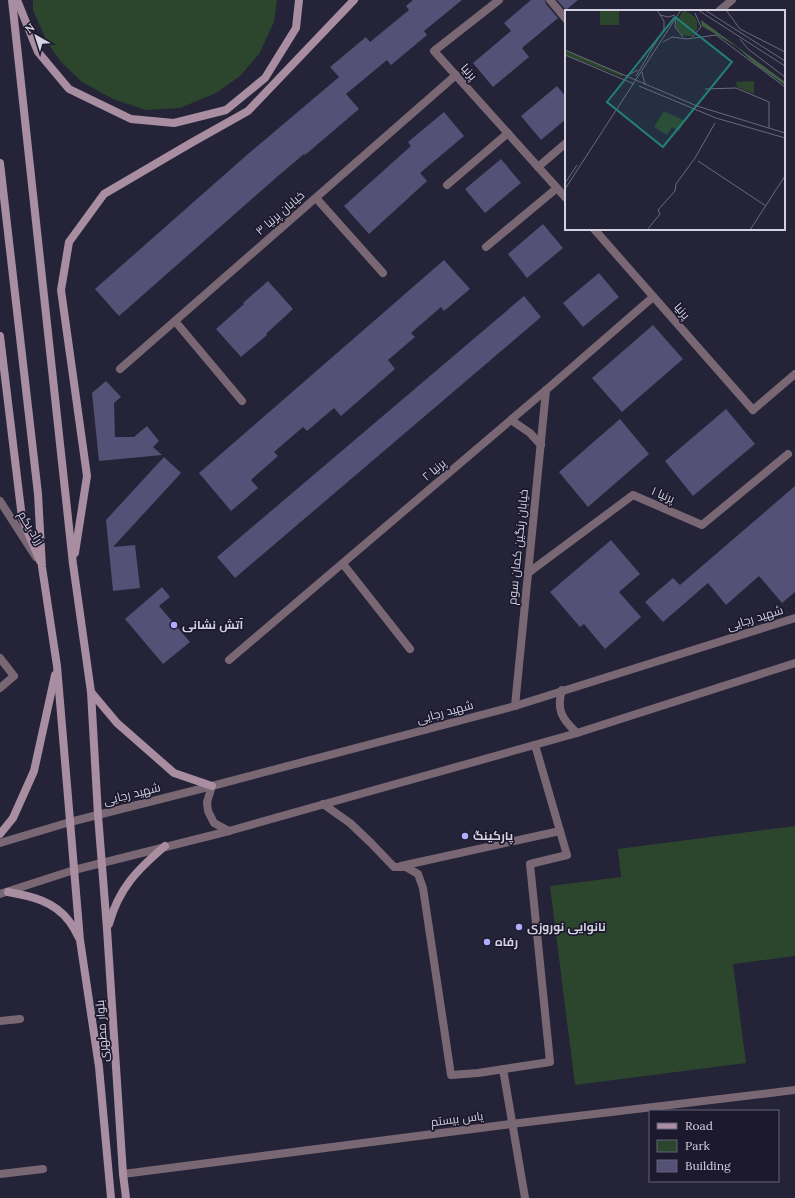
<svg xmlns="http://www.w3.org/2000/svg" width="795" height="1198" viewBox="0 0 795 1198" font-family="Lora,Cairo,serif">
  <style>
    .green { fill: #2c462d }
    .building { fill: #545076 }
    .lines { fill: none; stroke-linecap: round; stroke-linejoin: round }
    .minor { stroke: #796874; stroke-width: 8 }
    .tertiary { stroke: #796874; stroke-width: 8 }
    .secondary { stroke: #a98da0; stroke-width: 8 }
    .poi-dot { fill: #aeaefa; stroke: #1c192e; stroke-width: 1.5 }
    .labels { text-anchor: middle; stroke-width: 3.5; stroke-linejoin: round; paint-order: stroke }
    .street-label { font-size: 12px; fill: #d3d2e1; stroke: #1c192e }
    .poi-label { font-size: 12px; font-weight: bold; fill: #d3d2e1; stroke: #1c192e; text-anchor: start }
    .inset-road { fill: none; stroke: #6b697c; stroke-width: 1 }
    .view { fill: #237f7a; fill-opacity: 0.15; stroke: #237f7a; stroke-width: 2 }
    .inset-edge { fill: none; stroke: #d3d2e1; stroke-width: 2 }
  </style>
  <rect width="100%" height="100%" fill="#252338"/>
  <g class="green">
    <path d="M33,0h244l-3,22 -15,32 -19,22 -24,17 -36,15 -34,2 -33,-11 -31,-17 -21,-20 -14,-20 -14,-32z"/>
    <path d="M795,826v130l-62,8 13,99 -171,22 -25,-199 71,-9 -3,-28z"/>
  </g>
  <g class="building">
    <path d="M413,0h49l-38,31 3,4 -36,30 -4,-5 -41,34 13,15 -54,46 -1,-1 -26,22 -159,140 -24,-27 153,-135 91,-77 -9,-10 36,-30 4,5 39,-32 -3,-4z"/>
    <path d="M531,0h14l1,4 12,14 -36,30 7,9 -36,30 -20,-24 38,-32 -7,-8z"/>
    <path d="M557,0h21l-12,10z"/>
    <path d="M557,86l9,11v22l-25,21 -20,-24z"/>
    <path d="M444,112l20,24 -44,37 7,8 -58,53 -25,-28 67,-60 -3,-4z"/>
    <path d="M501,159l20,24 -36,30 -20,-24z"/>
    <path d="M543,224l20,24 -36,30 -19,-24z"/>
    <path d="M444,260l26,29 -26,22 -3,-4 -30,26 4,4 -27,23 7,9 -54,47 -7,-8 -27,23 -4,-4 -29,25 4,4 -27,24 7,8 -27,23 -32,-38z"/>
    <path d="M599,273l20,24 -36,30 -20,-24z"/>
    <path d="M268,281l25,28 -27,25 1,1 -26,22 -25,-28 28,-25 -1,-1z"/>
    <path d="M524,296l17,21 -306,261 -18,-21z"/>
    <path d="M653,325l30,34 -61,53 -30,-34z"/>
    <path d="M106,381l15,16 -7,6 1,34h19l13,-11 12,15 -6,6 9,8 -63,6 -7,-68z"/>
    <path d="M726,409l29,35 -62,52 -28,-35z"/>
    <path d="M620,419l29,35 -61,53 -29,-35z"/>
    <path d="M164,457l17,16 -68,74 22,-2 5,43 -27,3 -7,-71z"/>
    <path d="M795,486v106l-13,11 -23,-27 -33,29 -18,-22 -45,39 -18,-20 28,-24 7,7z"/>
    <path d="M611,540l29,34 -21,18 22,25 -36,32 -21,-25 -4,3 -30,-35z"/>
    <path d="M162,587l8,10 -11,9 31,36 -27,22 -38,-45z"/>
  </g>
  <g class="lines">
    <g class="minor">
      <path d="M499,0l-65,51 132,147"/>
      <path d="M550,0l16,19"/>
      <path d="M719,11l13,-11"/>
      <path d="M538,167l28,-24"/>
      <path d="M447,185l61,-52"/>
      <path d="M316,198l67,75"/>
      <path d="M594,229l159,181"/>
      <path d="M486,247l71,-59"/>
      <path d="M175,321l67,80"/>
      <path d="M120,369l336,-294"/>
      <path d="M511,420l19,13 11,12"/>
      <path d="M0,501l36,56"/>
      <path d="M343,564l67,85"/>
      <path d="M528,573l105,-78 69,30 86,-71"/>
      <path d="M0,658l14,18 -14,12"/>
      <path d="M229,660l317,-270 107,-93"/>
      <path d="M515,706l31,-316"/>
      <path d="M323,804l27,19 21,20 23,24h12l12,7 5,14 28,187 27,-2 72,-11 -20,-198 37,-9 -32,-110"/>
      <path d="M401,866l159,-35"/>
      <path d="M0,1021l20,-2"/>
      <path d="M503,1069l22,129"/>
      <path d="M0,1174l43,-5"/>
      <path d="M123,1174l388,-50 284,-34"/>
    </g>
    <g class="tertiary">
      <path d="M753,410l42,-36"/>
      <path d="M562,690c-6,20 0,29 15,43"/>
      <path d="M212,786l-5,16 1,9 6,12 15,8"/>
      <path d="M0,843l70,-21 142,-36 303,-80 280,-88"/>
      <path d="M0,894l74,-24 155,-39 348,-98 218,-70"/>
    </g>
    <g class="secondary">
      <path d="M12,0l61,564 18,128 7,123 9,114 16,245 3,24"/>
      <path d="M17,0l21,52 31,37 62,30 43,4 52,-13 39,-32 31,-50 3,-28"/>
      <path d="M0,163l38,331 4,73 15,99 23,274 19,127 12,131"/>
      <path d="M0,336l22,182 18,43"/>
      <path d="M75,553l12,-77 -26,-186 8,-48 35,-48 87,-51 57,-32 106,-111"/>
      <path d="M91,692l26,31 57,50 38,13"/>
      <path d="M0,834l13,-16 21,-47 21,-96"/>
      <path d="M8,892c23,4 46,9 61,29 4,5 7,11 10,17"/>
      <path d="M109,924c10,-36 28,-54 56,-78"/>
    </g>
  </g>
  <g class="poi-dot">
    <circle cx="174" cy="625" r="4"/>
    <circle cx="465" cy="836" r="4"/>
    <circle cx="519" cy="927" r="4"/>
    <circle cx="487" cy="942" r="4"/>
  </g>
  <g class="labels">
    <g class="street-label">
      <text transform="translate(469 72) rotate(48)" y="4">پرنیا</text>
      <text transform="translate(280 213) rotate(-41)" y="4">خیابان پرنیا ۳</text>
      <text transform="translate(682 311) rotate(49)" y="4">پرنیا</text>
      <text transform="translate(434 470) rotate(-40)" y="4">پرنیا ۲</text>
      <text transform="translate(663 495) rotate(23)" y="4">پرنیا ۱</text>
      <text transform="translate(31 528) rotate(58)" y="4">زراد یکم</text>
      <text transform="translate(518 547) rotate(-84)" y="4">خیابان رنگین کمان سوم</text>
      <text transform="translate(755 618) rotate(-17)" y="4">شهید رجایی</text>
      <text transform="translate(445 712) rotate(-15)" y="4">شهید رجایی</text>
      <text transform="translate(132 794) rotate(-14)" y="4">شهید رجایی</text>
      <text transform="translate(102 1031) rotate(-94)" y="4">بلوار مطهری</text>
      <text transform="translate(457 1119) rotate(-7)" y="4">یاس بیستم</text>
    </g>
    <g class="poi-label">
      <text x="182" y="629">آتش نشانی</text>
      <text x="473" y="840">پارکینگ</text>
      <text x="527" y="931">نانوایی نوروزی</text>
      <text x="495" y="946">رفاه</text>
    </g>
  </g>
  <g transform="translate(565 10)">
    <rect width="220" height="220" fill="#252338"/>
    <path d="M35,0h19v15h-19zM119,0l11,7 2,5v7l-6,7 -9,-1 -6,-8 1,-7zM0,40l57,24 1,3 -58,-22zM189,71v13l-17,-7 -1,-5zM99,101l21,10 -6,10 -7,-4 -5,8 -13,-8z" fill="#2c462d"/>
    <path d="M136,10l84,62v3l-30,-21 -18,-17 -35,-21z" fill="#416142"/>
    <path class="inset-road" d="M133,0l87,56M140,0l80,51M161,0l14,19M95,5l8,2 7,-2M111,9l-1,8 8,10M175,19l45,23M127,27l9,-10 -6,-14M175,29l8,10 37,28M98,32l9,-5 15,2 29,-4 69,52M0,40l132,56 88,27M0,45l69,29M82,47l17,-28v-8l-7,-11M77,62l3,13M61,66l12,-6M71,66l12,-20M74,76l77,32 69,20M140,79l31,-1 33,14v26M133,151l68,45M0,173l12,-18M0,179l116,-179M82,220l13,-16 -2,-4 17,-19 1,-7 19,-26 20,-35M185,220l35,-54"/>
    <path class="view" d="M110,7l57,45 -69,85 -56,-45z"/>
    <rect width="220" height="220" class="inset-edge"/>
  </g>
  <rect x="649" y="1110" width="130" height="72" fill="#1c192e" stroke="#656376"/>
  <rect x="657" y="1123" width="20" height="6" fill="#a98da0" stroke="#656376"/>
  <text x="685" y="1130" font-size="12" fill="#d3d2e1">Road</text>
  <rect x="657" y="1140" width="20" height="12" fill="#2c462d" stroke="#656376"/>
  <text x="685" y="1150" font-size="12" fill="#d3d2e1">Park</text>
  <rect x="657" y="1160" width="20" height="12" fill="#545076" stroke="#656376"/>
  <text x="685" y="1170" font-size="12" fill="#d3d2e1">Building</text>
  <g transform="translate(36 36) rotate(321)" stroke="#1c192e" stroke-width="3" paint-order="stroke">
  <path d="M0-3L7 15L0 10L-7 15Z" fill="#d3d2e1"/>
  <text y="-6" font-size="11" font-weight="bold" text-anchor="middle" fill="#d3d2e1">N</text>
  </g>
</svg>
